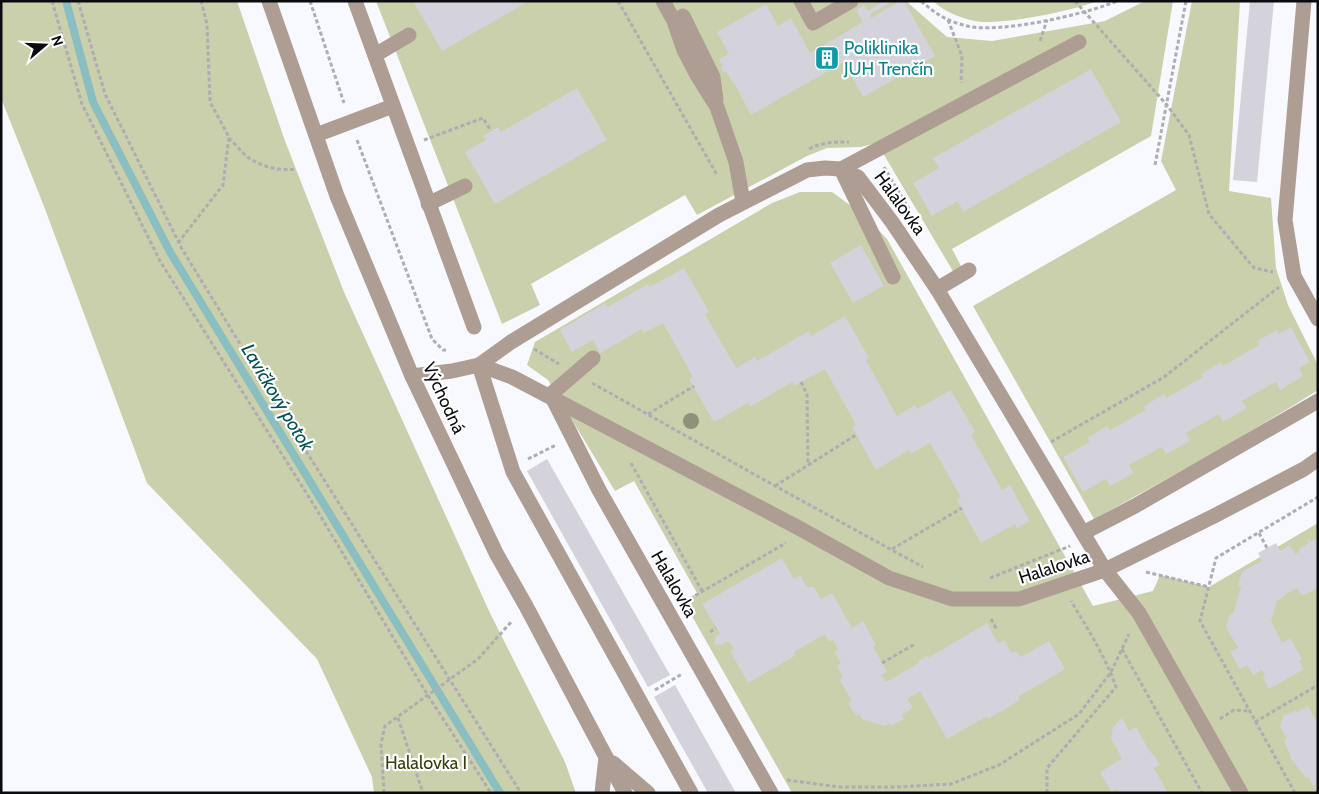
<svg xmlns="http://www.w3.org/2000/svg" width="1319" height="794" viewBox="0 0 1319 794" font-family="Cabin,sans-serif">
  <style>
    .green { fill: #cad0ac }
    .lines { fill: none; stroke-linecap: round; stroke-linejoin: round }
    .stream { stroke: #8abec0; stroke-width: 8 }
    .building { fill: #d4d2da }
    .path { stroke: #acaeb2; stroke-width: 3; stroke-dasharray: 4 2.5; stroke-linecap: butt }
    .minor { stroke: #ae9d93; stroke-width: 15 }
    .tree { fill: #8e927b }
    .labels { text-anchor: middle; stroke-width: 4.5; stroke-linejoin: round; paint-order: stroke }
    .culture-label { font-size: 18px; fill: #0d838f; stroke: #fff; text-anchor: start }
    .street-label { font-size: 18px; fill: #0a0b0e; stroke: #fff }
    .park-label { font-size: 18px; fill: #393e0f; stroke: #fff }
    .water-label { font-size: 19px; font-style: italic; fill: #005054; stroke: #fff }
  </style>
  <rect width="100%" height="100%" fill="#f7f9fe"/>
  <g class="green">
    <path d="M1,1h236l48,140 59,151 146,321 75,149 11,31h-202l-2,-16 -55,-118 -170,-176 -102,-274 -44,-111z"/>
    <path d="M376,1h530l41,36 45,4 113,-20 40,-20h28l-22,135 -199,113 10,19 -8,5 -77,-130 -16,4 -34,1 -20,8 -110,59 -12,-20 -154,89 9,21 -38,19z"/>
    <path d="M933,1h164c-25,10 -97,25 -122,20 -15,-3 -32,-10 -42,-20z"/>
    <path d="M1192,1h48l-11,190 42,7 5,70 12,37 30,60v25c-73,46 -148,88 -224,129l-121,-213 203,-116 -15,-29z"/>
    <path d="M800,192h32l33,24 22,23 206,367 60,-15 7,-16 49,12 109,-64v270h-526l-108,-191 13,-9 -63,-112 -19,10 -67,-111 -21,-15 8,-23 237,-139z"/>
  </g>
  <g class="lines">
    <path class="stream" d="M66,1l27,101 77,150 330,541"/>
  </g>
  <g class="building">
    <path d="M413,1h116l-87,50z"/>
    <path d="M884,1h9l-23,13 1,4 29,-17h4l31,55 -72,41 -19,-35 -93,53 -18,-34 -1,1 -6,-11 -2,2 -4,-6 3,-1 -4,-7 10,-5 -12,-22 49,-28 12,22 13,-8 19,35 53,-31 -7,-12 8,-5 4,6z"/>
    <path d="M1250,1h24l-17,181 -24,-2z"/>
    <path d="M1091,69l30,53 -158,90 -5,-11 -26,15 -19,-33 26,-15 -6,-10z"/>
    <path d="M577,88l30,52 -112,64 -30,-52 21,-12 -3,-4 8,-5 7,-4 3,5z"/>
    <path d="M861,245l23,41 -31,17 -23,-40z"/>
    <path d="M684,268l25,44 -4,2 31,54 19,-11 2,4 52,-30 2,5 34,-20 24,42 -3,2 31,56 18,-11 2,4 34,-19 24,42 -4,3 31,55 8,-5 20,36 -13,7 -2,-4 -34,19 -24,-43 4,-2 -31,-55 -19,11 -2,-4 -33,20 -24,-43 4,-2 -31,-56 -31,17 -2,-4 -42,25 -2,-4 -34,19 -25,-43 4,-2 -30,-54 -20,10 -1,-4 -42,24 -7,-13 -21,12 -12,-22 45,-27 2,4 41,-23 2,3z"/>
    <path d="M1291,327l19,35 -11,6 4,8 -23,14 -4,-8 -34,19 5,7 -24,14 -4,-8 -33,19 4,8 -24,13 -4,-7 -33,18 5,8 -24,13 -4,-7 -23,13 -20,-35 27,-15 -3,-4 20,-12 3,4 36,-20 -2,-4 20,-12 2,4 37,-21 -2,-3 20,-12 2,4 36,-21 -2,-4 20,-11 2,4z"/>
    <path d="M547,459l123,216 -22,12 -121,-216z"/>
    <path d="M1318,538v50l-16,8 -5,-8 -13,7v1l-7,5 -6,20 11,22 8,-5 12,21 -3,2 5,8 -35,20 -6,-12 2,-2 -3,-5 -9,5 -6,-10 -7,4 -10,-17 8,-4 -12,-21 4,-13h3l8,-27 -3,-1 4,-14 20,-11 -4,-8 18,-10 4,8 10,-6 5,9 5,-3 -1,-2 10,-6 -2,-3 2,-1 1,3z"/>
    <path d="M782,558l12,21 6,-4 7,12h7l7,12 11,-6 20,35 11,-7 13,24 -3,2 14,25 -6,3 5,7 33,-19 -1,-2 9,-5 1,2 59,-35 11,21 6,-4 7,12h6l4,5 28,-16 16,28 -47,28 2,3 -32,19 -1,-3 -40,23 -27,-48 -13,8 6,9 -11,7 2,4 -13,7 -1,-3 -6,3 -22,-7 -3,-5 -3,2 -8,-13 4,-2 -13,-22 4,-2 -6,-11 4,-3 -7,-11 4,-2 -5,-10 -4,2 -4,-8 -31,18 2,3 -48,28 -18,-32 4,-2 -5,-8 -8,4 -7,-1 2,-8 4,-2 -18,-30z"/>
    <path d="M675,685l27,48 34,60h-28l-54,-96z"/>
    <path d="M1308,706l10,18v69l-10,-16 -2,1 -14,-18 -8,-20 3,-2 -7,-11 3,-11 13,-6 1,2z"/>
    <path d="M1122,718l7,13 7,-4 14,25 5,4 5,9 -6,3 14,25h-49l-2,-4 -6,3 -11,-20 22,-13 -11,-21 2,-11z"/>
  </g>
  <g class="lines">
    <g class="path">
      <path d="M52,1l30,103 78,157 152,241 115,192 64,99"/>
      <path d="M78,1l27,93 77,155 107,175 232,369"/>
      <path d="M310,1l34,102"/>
      <path d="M618,1l99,174"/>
      <path d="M921,1c16,14 26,20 46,25 32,8 120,-12 150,-25"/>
      <path d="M1075,1l91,103 23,31 20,79 45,54 19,4"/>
      <path d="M948,20l14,36 -1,27"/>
      <path d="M1040,41l7,-21"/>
      <path d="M229,138c6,6 13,15 20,20 13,9 31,13 47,11"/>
      <path d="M357,140l75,199 11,11h3"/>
      <path d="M424,140l59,-22 8,13"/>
      <path d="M809,149c13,-7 26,-7 40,-7"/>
      <path d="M1155,165l31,-164"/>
      <path d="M884,167l25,42"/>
      <path d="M178,243l45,-58 6,-48 -19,-35 -3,-78 -6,-23"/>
      <path d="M534,349l25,15"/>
      <path d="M801,382l6,12 1,71"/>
      <path d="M592,383l183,103 148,81"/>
      <path d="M648,414l46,-28"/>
      <path d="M1051,442l113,-65 115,-90"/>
      <path d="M528,459l28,-14"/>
      <path d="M631,463l71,128"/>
      <path d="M775,486l81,-51"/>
      <path d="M1259,533l8,15"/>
      <path d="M892,549l70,-41"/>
      <path d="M1146,572l63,15"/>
      <path d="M990,578l80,-32"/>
      <path d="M684,602l102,-59"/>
      <path d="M991,619l6,11"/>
      <path d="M710,632l6,-4"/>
      <path d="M1122,649l80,144"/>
      <path d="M882,663l33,-19"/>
      <path d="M655,690l27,-16"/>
      <path d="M398,718l25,75"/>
      <path d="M1220,719l14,-9 15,1"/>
      <path d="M1255,722l63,-37"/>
      <path d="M787,780l52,7h58l54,-3 48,-19 80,-51 32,-42 18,-38"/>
      <path d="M384,793l-3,-49 4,-18 93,-67 34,-38"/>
      <path d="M1047,793v-25l69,-81c-11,-31 -28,-58 -45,-86"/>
      <path d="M1295,793l-95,-172 16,-63 102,-61"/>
    </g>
    <g class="minor">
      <path d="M269,1l68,195 75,180 84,177 30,53 99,187"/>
      <path d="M355,1l119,326"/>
      <path d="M663,1l11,20 10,29 13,25 20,32 19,55 7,40"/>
      <path d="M801,1l12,22 38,-22"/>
      <path d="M1304,1l-19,219 9,56 24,43"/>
      <path d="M683,16l30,61 3,23"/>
      <path d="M375,55l34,-20"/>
      <path d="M316,135l77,-29"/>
      <path d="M428,204l37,-18"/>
      <path d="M893,277l-52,-108 238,-127"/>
      <path d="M937,289l32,-19"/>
      <path d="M412,376l40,-5 27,-6 33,12 285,150 92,51 63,21h67l86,-29 109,-54 90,-47 14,-10"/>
      <path d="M550,395l43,-37"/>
      <path d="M552,397l47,93 172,303"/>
      <path d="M1083,533l52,-27 183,-105"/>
      <path d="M613,763l35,30"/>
      <path d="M602,793l4,-36"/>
      <path d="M691,793l-178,-321 -34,-107 32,-23 208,-127 88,-45 18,-2 16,1 17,8 34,45 45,67 168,281 34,43 102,180"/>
    </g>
  </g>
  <circle class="tree" cx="691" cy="421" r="8"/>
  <defs>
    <symbol id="building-square" viewBox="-11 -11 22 22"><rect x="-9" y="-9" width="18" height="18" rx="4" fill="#0f9aa8" stroke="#fff"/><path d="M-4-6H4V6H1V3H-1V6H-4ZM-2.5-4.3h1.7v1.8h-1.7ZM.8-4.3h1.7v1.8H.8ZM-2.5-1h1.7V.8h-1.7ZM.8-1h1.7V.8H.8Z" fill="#fff"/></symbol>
  </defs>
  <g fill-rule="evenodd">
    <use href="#building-square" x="813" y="44" width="28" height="28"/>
  </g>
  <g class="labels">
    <g class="culture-label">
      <text x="844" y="54">Poliklinika<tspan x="844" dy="21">JUH Trenčín</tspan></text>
    </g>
    <g class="street-label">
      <text transform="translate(900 203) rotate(54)" y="6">Halalovka</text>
      <text transform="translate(444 398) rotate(65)" y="6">Východná</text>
      <text transform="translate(1054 567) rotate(-18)" y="6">Halalovka</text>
      <text transform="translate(674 584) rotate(60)" y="6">Halalovka</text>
    </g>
    <g class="park-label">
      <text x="426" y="769">Halalovka I</text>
    </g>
    <g class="water-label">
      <text transform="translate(278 397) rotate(59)" y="7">Lavičkový potok</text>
    </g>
  </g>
  <rect width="1319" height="794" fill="none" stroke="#0a0b0e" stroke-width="5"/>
  <g transform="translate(45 45) rotate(71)" stroke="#ffffff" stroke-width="4" paint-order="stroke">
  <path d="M0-4L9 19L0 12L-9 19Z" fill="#0a0b0e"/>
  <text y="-8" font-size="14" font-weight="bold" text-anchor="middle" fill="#0a0b0e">N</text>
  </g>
</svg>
